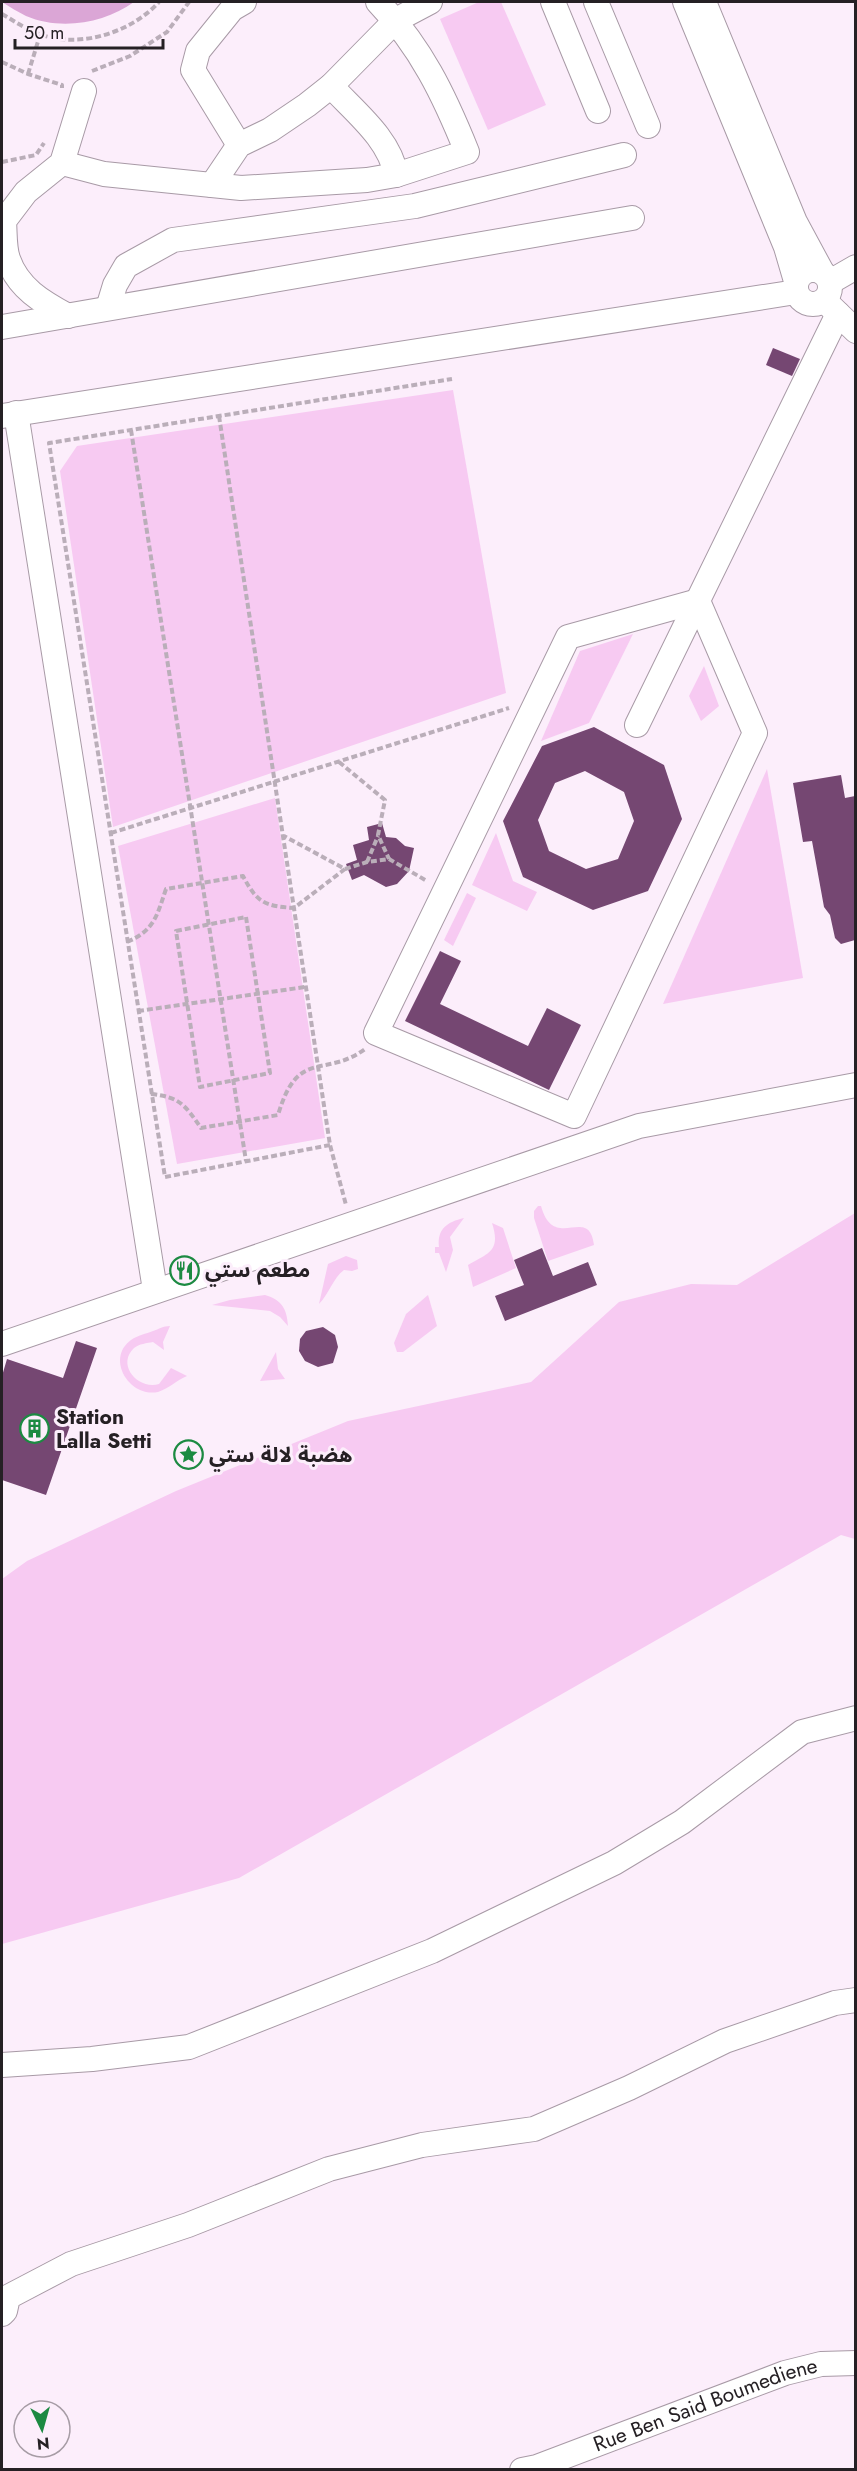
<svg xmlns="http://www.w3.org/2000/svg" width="857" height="2471" viewBox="0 0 857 2471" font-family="Jost,'Noto Sans Arabic',sans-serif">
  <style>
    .green { fill: #f7caf2 }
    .water { fill: #dba6d6 }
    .building { fill: #754772; fill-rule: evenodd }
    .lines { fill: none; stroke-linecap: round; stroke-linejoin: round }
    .minor-casing { stroke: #a89aa6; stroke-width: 26 }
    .path { stroke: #baaeb9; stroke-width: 4; stroke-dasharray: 6 3; stroke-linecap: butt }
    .minor { stroke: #fff; stroke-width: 24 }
    .labels { text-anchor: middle; stroke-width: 6; stroke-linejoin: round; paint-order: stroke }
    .poi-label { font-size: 21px; font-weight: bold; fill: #252024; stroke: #fceefb; text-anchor: start }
    .street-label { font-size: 21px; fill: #252024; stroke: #fceefb }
  </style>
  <rect width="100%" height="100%" fill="#fceefb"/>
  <g class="green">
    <path d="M479,2h22l45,103 -58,25 -48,-111z"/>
    <path d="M453,390l53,303 -393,134 -53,-356 17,-25z"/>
    <path d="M633,634l-44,89 -48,18 39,-90z"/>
    <path d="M704,666l15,40 -18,15 -12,-25z"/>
    <path d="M767,769l36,209 -140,26z"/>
    <path d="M275,798l50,340 -148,26 -59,-318z"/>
    <path d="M496,833l17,48 24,11 -10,19 -55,-26z"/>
    <path d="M467,893l9,5 -23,48 -9,-6z"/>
    <path d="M538,1206h3c13,47 48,-2 53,39l-46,16 -14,-43v-7z"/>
    <path d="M855,1213v326l-14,-4 -602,343 -237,66v-365l25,-18 149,-70 172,-70 183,-39 88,-80 72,-18 46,1z"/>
    <path d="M464,1218l-14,19 3,13 -7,22 -7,-19h-4v-6h4c-2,-18 8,-25 25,-29z"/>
    <path d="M492,1223l11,5 13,40 -43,19 -5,-22c21,-12 33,-14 24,-42z"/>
    <path d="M346,1256l11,4 1,9 -6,2 -8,-1c-11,8 -15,24 -25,34l9,-40z"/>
    <path d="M265,1295c17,5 22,14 23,31l-8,-9 -10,-6 -58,-6 18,-5z"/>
    <path d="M428,1295l9,31 -34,26h-6l-3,-9 12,-29z"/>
    <path d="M170,1326l-7,16 1,8 -11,-8c-6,1 -14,2 -19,6 -18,17 4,42 25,36l12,-16 16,8c-10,4 -19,13 -29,16 -28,6 -53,-33 -27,-52 7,-5 15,-6 22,-9 6,-2 10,-5 17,-5z"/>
    <path d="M276,1352l2,17 7,10 -25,2z"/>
  </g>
  <path class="water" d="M2,2h132c-29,21 -73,29 -108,14 -8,-4 -16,-9 -24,-14z"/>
  <g class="building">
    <path d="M773,348l27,11 -8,17 -26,-11z"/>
    <path d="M594,727l70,38 18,54 -34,72 -55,19 -70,-33 -20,-56 39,-75zM585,771l39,21 10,29 -16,38 -32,10 -37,-18 -11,-31 17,-37z"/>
    <path d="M841,775l4,23 10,-2v144l-14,4 -6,-6 -5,-23 -6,-8 -12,-66 -9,1 -10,-59z"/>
    <path d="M382,823l4,14 10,1 9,8 9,2 -5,23 -12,13 -11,3 -22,-12 -12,5 -6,-16 11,-4 -4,-15 16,-5 -2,-13z"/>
    <path d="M440,951l21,10 -21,43 88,42 19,-38 34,17 -32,65 -144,-69z"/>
    <path d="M542,1248l11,28 35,-14 9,23 -92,36 -10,-25 29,-11 -10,-25z"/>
    <path d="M323,1327l12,8 3,12 -5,16 -15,4 -13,-6 -6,-10 1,-12 6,-8z"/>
    <path d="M76,1341l21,7 -51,147 -44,-15v-104l5,-17 56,19z"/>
  </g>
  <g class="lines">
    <defs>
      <g id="minor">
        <path d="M553,2l45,109"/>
        <path d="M596,2l52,124"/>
        <path d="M685,2l101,245 10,34"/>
        <path d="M704,2l91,220 27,50"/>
        <path d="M331,86c24,26 59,53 65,89"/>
        <path d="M239,145l-46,-75 5,-19 34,-42 12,-7"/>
        <path d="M62,163l42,11 137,14 126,-8 29,-5 71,-23c-23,-57 -46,-105 -89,-150"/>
        <path d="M212,185l27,-40 31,-15 37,-25 24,-19 65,-66 34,-18"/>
        <circle cx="813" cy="287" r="17"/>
        <path d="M830,282l26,-15"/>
        <path d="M827,303l29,28"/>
        <path d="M108,308l7,-23 11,-19 47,-26 242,-34 209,-51"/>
        <path d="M68,316c-26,-14 -50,-28 -60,-57 -4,-11 -3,-26 -4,-38l22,-29 36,-29 22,-72"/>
        <path d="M2,327l630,-109"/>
        <path d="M16,413l139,877"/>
        <path d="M2,416l794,-124"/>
        <path d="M698,601l57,132 -181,383 -198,-83 192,-396z"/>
        <path d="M637,725l201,-411"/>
        <path d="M2,1344l637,-218 217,-41"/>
        <path d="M2,2065l90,-6 97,-12 243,-96 182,-88 68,-41 120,-90 54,-14"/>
        <path d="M2,2314l3,-3 3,-14 63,-33 117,-39 141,-56 93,-24 112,-16 95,-41 96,-47 110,-38 21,-3"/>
        <path id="s1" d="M522,2470l15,-3 248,-94 36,-9 35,-1"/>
      </g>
    </defs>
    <use href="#minor" class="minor-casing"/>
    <g class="path">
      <path d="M2,14c12,7 24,15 37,20 40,15 92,-1 120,-32"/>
      <path d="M2,62l26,12 34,11v3"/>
      <path d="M92,71l38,-15 37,-24 22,-30"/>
      <path d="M28,74l12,-39"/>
      <path d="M2,162l34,-7 8,-12"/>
      <path d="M219,416l111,729 16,60"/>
      <path d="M131,430l115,731"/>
      <path d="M339,762l46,38 -7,35 11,24"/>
      <path d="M111,833l398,-125"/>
      <path d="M367,862l11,-26"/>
      <path d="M345,869l22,-7 22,-3 38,22"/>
      <path d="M246,917l24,156 -70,14 -24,-156z"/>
      <path d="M127,942c28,-12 30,-27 39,-53l77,-13c14,27 22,30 51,32l51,-39 -61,-33"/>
      <path d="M138,1011l167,-24"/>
      <path d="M151,1094c29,3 34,11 50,34l77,-13c20,-68 46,-36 87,-66"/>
      <path d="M330,1145l-165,32 -116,-734 403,-64"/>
    </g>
    <use href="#minor" class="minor"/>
  </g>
  <defs>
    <symbol id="restaurant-ring" viewBox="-11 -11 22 22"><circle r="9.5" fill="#fceefb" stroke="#1c8a42" stroke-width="1.5"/><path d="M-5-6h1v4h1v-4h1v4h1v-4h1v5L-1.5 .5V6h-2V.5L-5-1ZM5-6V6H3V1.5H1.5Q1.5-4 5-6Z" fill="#1c8a42"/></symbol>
    <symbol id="building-ring" viewBox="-11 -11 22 22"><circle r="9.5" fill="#fceefb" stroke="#1c8a42" stroke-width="1.5"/><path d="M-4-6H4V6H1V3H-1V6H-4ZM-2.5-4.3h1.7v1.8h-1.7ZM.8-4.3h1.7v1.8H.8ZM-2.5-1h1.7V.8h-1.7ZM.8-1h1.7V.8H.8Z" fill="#1c8a42"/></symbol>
    <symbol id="sight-ring" viewBox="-11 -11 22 22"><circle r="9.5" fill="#fceefb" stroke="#1c8a42" stroke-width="1.5"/><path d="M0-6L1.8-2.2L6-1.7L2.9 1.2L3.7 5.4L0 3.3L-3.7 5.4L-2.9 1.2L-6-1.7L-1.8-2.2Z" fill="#1c8a42"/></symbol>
  </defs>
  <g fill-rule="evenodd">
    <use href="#restaurant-ring" x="168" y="1254" width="33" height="33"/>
    <use href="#building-ring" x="18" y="1412" width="33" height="33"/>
    <use href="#sight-ring" x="172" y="1438" width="33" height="33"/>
  </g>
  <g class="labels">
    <g class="poi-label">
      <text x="205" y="1277">مطعم ستي</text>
      <text x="56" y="1424">Station<tspan x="56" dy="24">Lalla Setti</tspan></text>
      <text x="209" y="1462">هضبة لالة ستي</text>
    </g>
    <g class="street-label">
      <text dy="7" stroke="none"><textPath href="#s1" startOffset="195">Rue Ben Said Boumediene</textPath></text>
    </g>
  </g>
  <rect width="857" height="2471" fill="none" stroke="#252024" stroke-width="6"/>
  <g transform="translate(42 2429) rotate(175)"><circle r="28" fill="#fceefb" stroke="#a69ca5" stroke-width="1.5"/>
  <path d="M0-4.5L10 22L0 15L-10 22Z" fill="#1c8a42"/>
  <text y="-9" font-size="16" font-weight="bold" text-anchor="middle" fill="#252024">N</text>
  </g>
  <path d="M15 39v9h148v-9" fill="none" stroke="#252024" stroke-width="3"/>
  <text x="24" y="39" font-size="18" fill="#252024" stroke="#fceefb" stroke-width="4.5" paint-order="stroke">50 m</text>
</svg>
